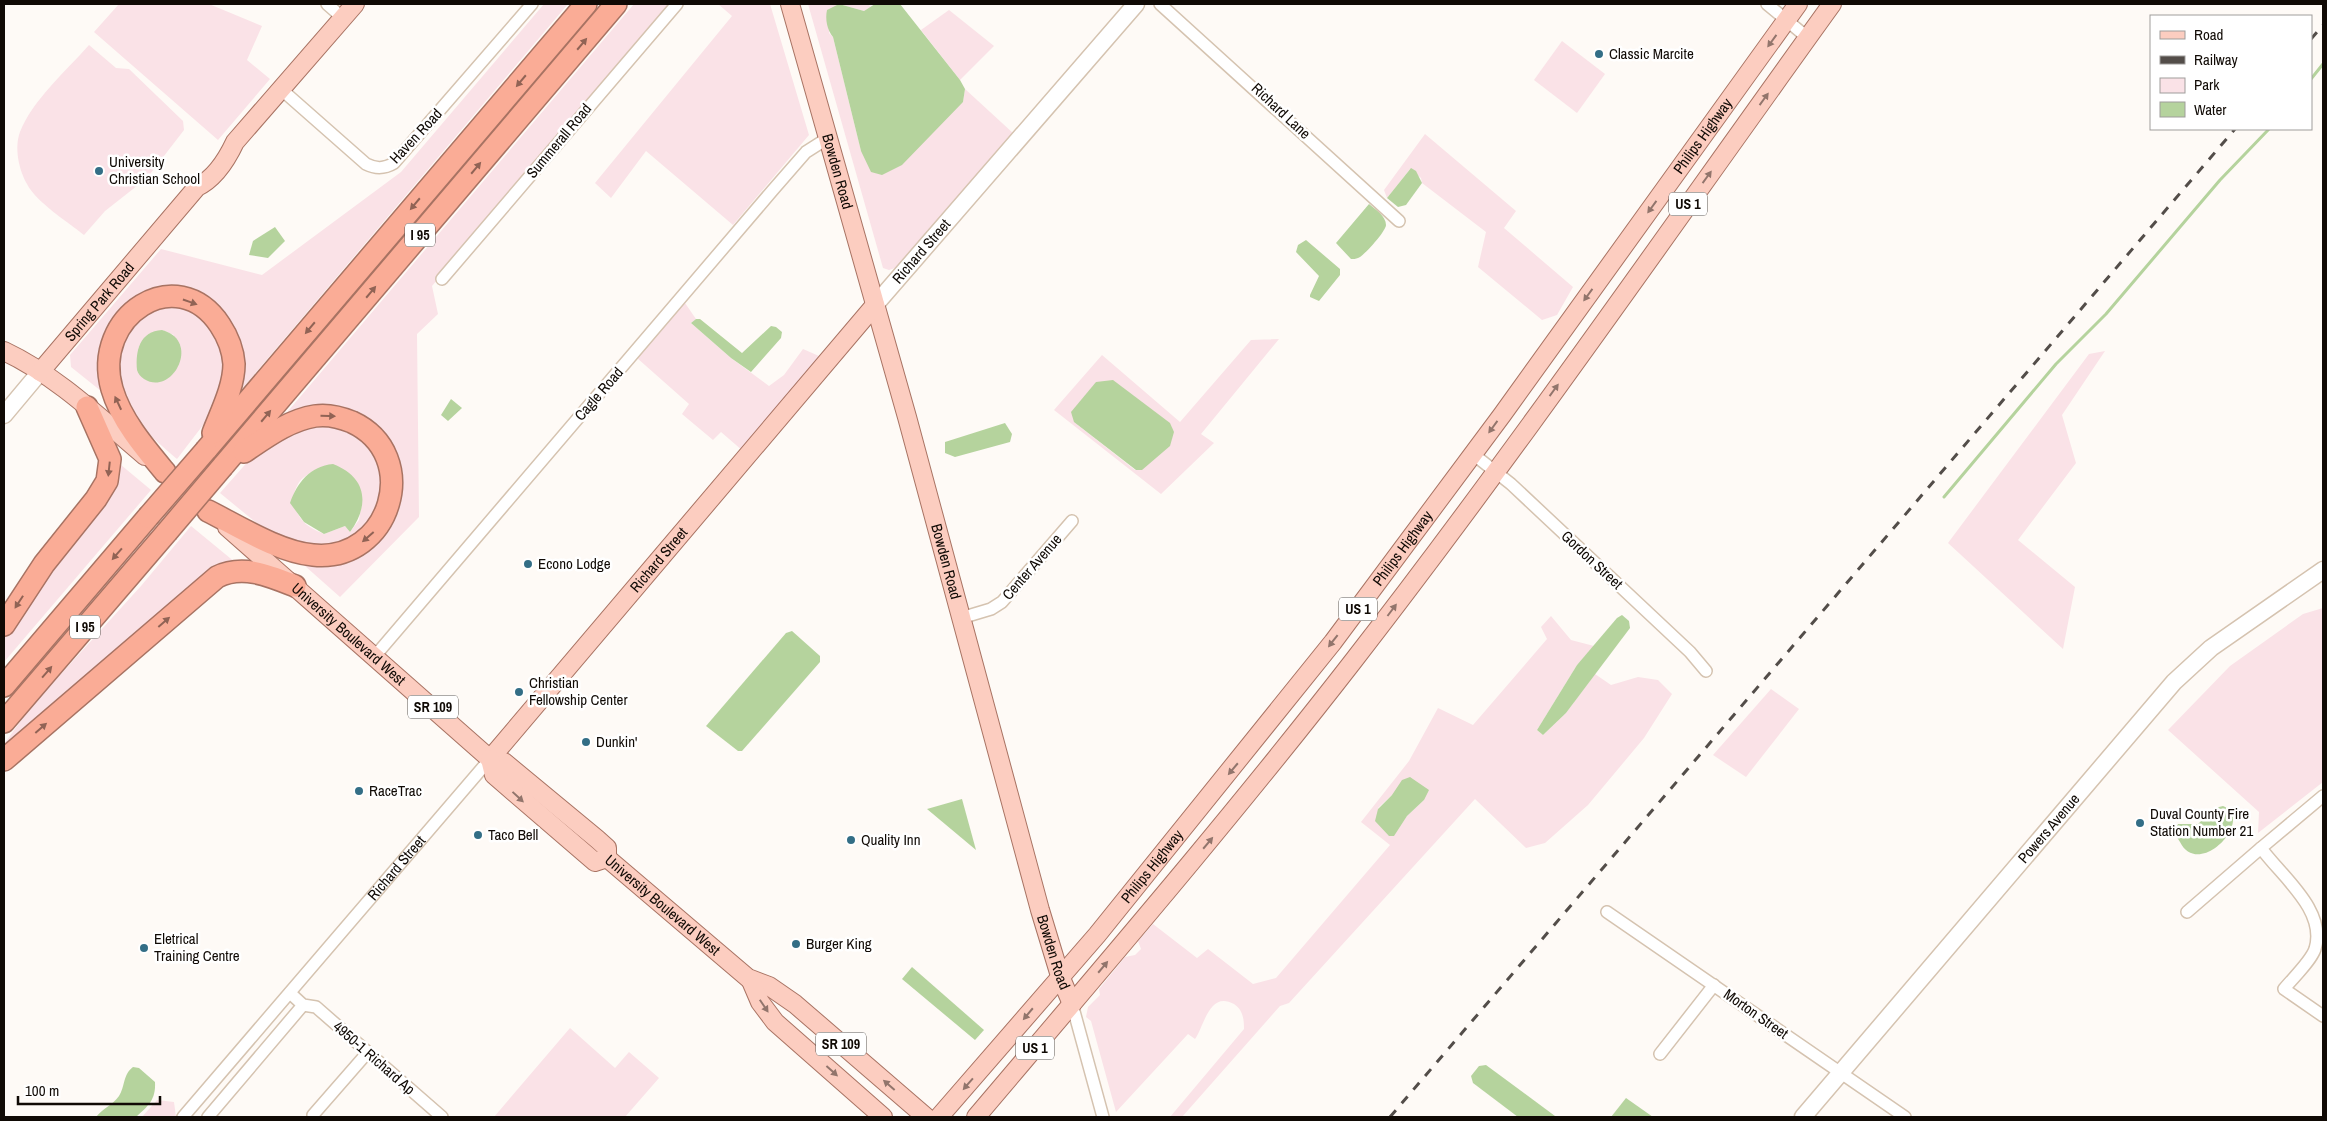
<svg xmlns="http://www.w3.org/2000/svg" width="2327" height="1121" viewBox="0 0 2327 1121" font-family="'Archivo Narrow',sans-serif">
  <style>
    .green { fill: #fae2e7; fill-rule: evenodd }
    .water { fill: #b5d39d }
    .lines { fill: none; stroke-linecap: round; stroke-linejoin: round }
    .stream { stroke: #b5d39d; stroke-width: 3 }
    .street-casing { stroke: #d5c3b0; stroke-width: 14 }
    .secondary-casing { stroke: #d5c3b0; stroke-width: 19 }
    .primary-casing { stroke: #a87363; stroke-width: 20 }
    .highway-casing { stroke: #a87363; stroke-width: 24 }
    .street { stroke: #fff; stroke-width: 11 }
    .secondary { stroke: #fff; stroke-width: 16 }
    .primary { stroke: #fccdc0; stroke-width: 18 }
    .highway { stroke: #faac96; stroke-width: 21 }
    .rail { stroke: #534d49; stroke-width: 3; stroke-dasharray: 9 9; stroke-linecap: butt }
    .highway-bridge-casing { stroke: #a87363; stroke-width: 24; stroke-linecap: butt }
    .highway-bridge { stroke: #faac96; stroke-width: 21 }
    .oneway { fill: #92756c }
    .oneway2 { fill: #916355 }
    .poi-dot { fill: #336e86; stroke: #fff; stroke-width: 2 }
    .labels { text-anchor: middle; stroke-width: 5; stroke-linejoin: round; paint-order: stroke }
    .shield { fill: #fff; stroke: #585450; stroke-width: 1 }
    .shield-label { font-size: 14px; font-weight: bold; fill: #100a05 }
    .poi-label { font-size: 15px; fill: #100a05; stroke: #fff; text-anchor: start }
    .street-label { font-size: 15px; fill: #100a05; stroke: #fff }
  </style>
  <rect width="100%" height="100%" fill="#fefaf6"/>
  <g class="green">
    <path d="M119,4h90l53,22 -15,34 23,19 -52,61 -124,-108z"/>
    <path d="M544,4h24l-332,392 2,-17 -43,-83 -68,13 -23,80 -3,2 -30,-24 -1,-12 91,-106 101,26 139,-103z"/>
    <path d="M634,4h38l-240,282 6,28 -21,20 2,183 -79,80 -44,-39 19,3 76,-44 -14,-84 -94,-16z"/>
    <path d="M718,4h52l39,131 -76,90 -87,-74 -35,47 -16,-15 137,-167z"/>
    <path d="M808,4h60l3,3 -7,4 -25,-7 -10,29 4,4 28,114 102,-49 2,-13 49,45 -119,134 -6,2 -6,-2z"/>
    <path d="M949,10l45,36 -34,34 -39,-50z"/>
    <path d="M1562,41l43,33 -28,39 -43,-33z"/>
    <path d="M89,45l27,23 13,1 54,52 1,9 -37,48 -42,33 -21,24c-16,-13 -48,-33 -57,-51 -8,-14 -13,-36 -7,-52 12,-31 47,-62 69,-87z"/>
    <path d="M1425,134l91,77 -12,17 69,59 -16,28 -15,5 -64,-53 8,-35 -64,-49 -1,-5 -11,-9 -23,29 -3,-8z"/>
    <path d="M685,303l11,16 -5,4 40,35 38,28 15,-11 19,-26 16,7 -76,95 -22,-19 -8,8 -31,-26 7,-10 -52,-46z"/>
    <path d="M188,307l30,25 8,35 -16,49 -33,43c-23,-20 -49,-41 -58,-71 -4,-12 -3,-26 -4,-39l34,-41zM162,330l12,5 -37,34 1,-3z"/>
    <path d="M1279,339l-78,95 13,9 -53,51 -107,-84 48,-55 78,67 71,-82zM1074,422l68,48h-7z"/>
    <path d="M2105,351l-43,64 14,48 -58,77 57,47 -12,62 -115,-106 141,-189z"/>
    <path d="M330,422l41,22 15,37 -17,49 -50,20 -54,-20 -45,-37 37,-42 17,-13zM318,469l44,32 -3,19 -9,12 -5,-6 -21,8c-4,-2 -10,-4 -14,-7 -13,-8 -21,-27 -13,-41 4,-9 13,-13 21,-17z"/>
    <path d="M121,465l30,25 -147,172v-31l110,-164z"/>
    <path d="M191,526l45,37 -232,192v-11l27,-37 110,-121z"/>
    <path d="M2323,608v174l-65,51 1,-21 -91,-82 62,-64 73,-52z"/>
    <path d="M1551,616l20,24 23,6 -17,19 -40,65 6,5 23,-22 29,-39 16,11 27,-8 20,3 14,14 -28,44 -56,67 -43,38 -19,5 -51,-49 -186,204 -9,3 -98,111h-12l74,-88c0,-10 -1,-19 -10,-25 -25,-14 -30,23 -39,35l-7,-5 -72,78 -25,-91 -5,-4 2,-10 12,-12 -1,-6 26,-32 10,-2 6,-6 -3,-8 15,-17 44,34 11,-9 45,35 23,-6 114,-133 -29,-23 48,-61 29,-53 35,17 74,-86 -6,-12zM1392,795l32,5 -17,16 -13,19 -16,-27z"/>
    <path d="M1771,689l28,20 -53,68 -33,-22z"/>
    <path d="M570,1028l45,40 14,-16 30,26 -34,39h-131z"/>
    <path d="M157,1100l17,2 2,15h-34z"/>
  </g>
  <g class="water">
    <path d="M839,4l25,7 11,-7h25l60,76 5,9 -2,13 -61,63 -20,10 -11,-3 -10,-21 -28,-114c-6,-7 -8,-18 -6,-27z"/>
    <path d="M1411,168l5,3 6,12 -16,22 -8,2 -11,-9z"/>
    <path d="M1369,204c6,5 17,12 17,21 0,6 -22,31 -28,33 -2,1 -5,1 -7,1l-15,-16z"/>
    <path d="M275,227l10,14 -17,17 -19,-3 4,-14z"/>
    <path d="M1306,240l34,29v6l-21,26 -9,-4v-2l9,-19 -23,-24 2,-7z"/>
    <path d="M696,319h4l42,34 29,-27 5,1 6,5 -1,6 -30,34 -20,-14 -40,-35z"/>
    <path d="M162,330c40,11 10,67 -18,49 -3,-2 -6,-5 -7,-9 -2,-19 3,-39 25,-40z"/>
    <path d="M1113,380l57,43 4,9 -4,14 -28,24h-6l-62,-48 -3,-10 25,-30z"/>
    <path d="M451,399l11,9 -14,13 -7,-6z"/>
    <path d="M1005,423l7,11 -2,8 -55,15 -10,-4v-11z"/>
    <path d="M333,464c34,13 37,41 17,68l-5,-6 -21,8 -20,-12 -14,-19c7,-20 20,-37 43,-39z"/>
    <path d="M1622,615l7,6 1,7 -64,85 -23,22 -6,-5 40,-65 40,-47z"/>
    <path d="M792,631l28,25v6l-78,89h-4l-32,-25 80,-93z"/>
    <path d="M1410,777l19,13 -5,10 -17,16 -13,20h-5l-14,-15 3,-12 14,-14 10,-15z"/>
    <path d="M962,799l14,51 -49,-41z"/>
    <path d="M2223,806c33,13 -24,74 -43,36 -4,-6 -6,-11 -2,-18h20l17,-16z"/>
    <path d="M912,967l72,63 -9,10 -73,-61z"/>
    <path d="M1486,1065l69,51v1h-37l-45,-34 -2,-7 8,-10z"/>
    <path d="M133,1067l6,1 16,14c1,18 -7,24 -19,35h-40c7,-9 17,-12 23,-21 6,-9 4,-22 14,-29z"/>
    <path d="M1626,1098l27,19h-42z"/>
  </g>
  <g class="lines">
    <g class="stream">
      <path d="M2311,79l12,-15"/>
      <path d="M1944,497l112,-133 50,-50 114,-134 49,-51"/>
    </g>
    <defs>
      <g id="street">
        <path d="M327,4l16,14"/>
        <path d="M1160,4l239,217"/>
        <path d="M1767,4l41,34"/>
        <path d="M282,90l84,74c10,5 18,5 28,-1l138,-159"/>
        <path d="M442,279l235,-275"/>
        <path d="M1473,454l38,30 179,168 16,19"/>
        <path d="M961,618l30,-9 11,-7 70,-81"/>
        <path d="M375,656l397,-465 34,-39 22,-14"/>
        <path d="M2323,796l-62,52c20,28 66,62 54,101 -4,12 -22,29 -31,40l39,27"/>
        <path d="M1607,912l298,205"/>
        <path d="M2187,912l74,-64"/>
        <path d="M290,993l13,12 13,2 126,110"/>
        <path d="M1072,1004l31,113"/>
        <path d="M1660,1054l54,-69"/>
        <path d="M313,1115l55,-63"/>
        <path id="s1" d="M183,1117l307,-358"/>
        <path d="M208,1117l95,-112"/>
      </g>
      <g id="secondary">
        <path id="s2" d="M875,305l261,-301"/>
        <path d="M4,415l36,-43"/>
        <path id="s3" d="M1803,1117l371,-435 37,-34 112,-78"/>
      </g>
      <g id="primary">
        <path id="s4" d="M790,4l117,413 133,493 20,66 12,28"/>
        <path d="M4,351c53,25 96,67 141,105"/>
        <path id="s5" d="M40,372l157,-185c17,-8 30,-28 38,-45l120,-138"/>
        <path id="s6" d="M227,527l263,232 14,3 93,77 10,9v10l141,120 21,8 26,18 131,113"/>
        <path id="s7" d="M490,759l385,-454"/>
        <path d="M490,759l4,16 101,87 12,-4"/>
        <path d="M751,981l9,21 15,20 108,95"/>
        <path id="s8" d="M939,1117l158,-182 236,-293 169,-227 296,-411"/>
        <path d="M976,1117c128,-151 257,-301 378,-457 166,-214 320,-437 478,-656"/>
      </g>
      <g id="highway">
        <path d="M206,450l380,-446"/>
        <path d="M223,466l393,-462"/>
        <path d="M165,472c-20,-24 -44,-52 -53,-83 -21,-73 65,-129 108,-64 8,12 13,25 14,39 0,23 -13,48 -21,69"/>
        <path d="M208,511c30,15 71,41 105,44 78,8 110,-100 39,-133 -12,-5 -24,-8 -37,-6 -26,4 -50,22 -71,36"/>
        <path d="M4,625l40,-61 52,-65 11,-18 3,-22 -23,-52"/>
        <path d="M4,686l144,-169"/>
        <path d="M4,722l163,-190"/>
        <path d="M4,760l213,-183c26,-13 53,-1 78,9"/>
      </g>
    </defs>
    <use href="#street" class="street-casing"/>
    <use href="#secondary" class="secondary-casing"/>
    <use href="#primary" class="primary-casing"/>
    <use href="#highway" class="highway-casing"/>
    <use href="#street" class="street"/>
    <use href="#secondary" class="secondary"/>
    <use href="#primary" class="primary"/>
    <use href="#highway" class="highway"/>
    <g class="rail">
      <path d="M2311,39l12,-14"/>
      <path d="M1390,1117l845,-988"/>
    </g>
    <defs>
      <g id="highway-bridge">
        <path d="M148,517l58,-67"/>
        <path d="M167,532l56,-66"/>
      </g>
    </defs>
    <use href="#highway-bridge" class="highway-bridge-casing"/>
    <use href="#highway-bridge" class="highway-bridge"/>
  </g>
  <defs><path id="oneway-solid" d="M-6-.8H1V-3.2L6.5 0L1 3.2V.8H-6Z" transform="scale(1.25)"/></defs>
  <g class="oneway">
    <use href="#oneway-solid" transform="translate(1772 41) rotate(126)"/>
    <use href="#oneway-solid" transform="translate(1764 99) rotate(-54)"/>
    <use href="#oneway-solid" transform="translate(1707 177) rotate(-54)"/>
    <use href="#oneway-solid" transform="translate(1652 207) rotate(126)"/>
    <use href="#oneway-solid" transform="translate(1588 295) rotate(126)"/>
    <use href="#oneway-solid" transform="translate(1554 390) rotate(-54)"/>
    <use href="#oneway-solid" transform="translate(1493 427) rotate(126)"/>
    <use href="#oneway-solid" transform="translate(1392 610) rotate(-53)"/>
    <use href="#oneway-solid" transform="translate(1333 641) rotate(128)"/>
    <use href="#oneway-solid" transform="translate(1233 769) rotate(130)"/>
    <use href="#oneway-solid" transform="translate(518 797) rotate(43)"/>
    <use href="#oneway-solid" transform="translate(1208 843) rotate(-50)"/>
    <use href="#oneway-solid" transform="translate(1103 967) rotate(-50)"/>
    <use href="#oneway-solid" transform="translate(764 1006) rotate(56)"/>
    <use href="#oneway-solid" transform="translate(1028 1014) rotate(130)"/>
    <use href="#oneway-solid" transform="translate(832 1071) rotate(42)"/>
    <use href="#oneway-solid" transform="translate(968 1084) rotate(131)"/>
    <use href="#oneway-solid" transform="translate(889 1085) rotate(-139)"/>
  </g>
  <g class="oneway2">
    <use href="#oneway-solid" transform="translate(582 44) rotate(-50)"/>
    <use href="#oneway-solid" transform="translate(521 81) rotate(130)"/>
    <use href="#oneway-solid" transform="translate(476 168) rotate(-50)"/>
    <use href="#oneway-solid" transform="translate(415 204) rotate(130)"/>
    <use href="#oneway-solid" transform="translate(371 292) rotate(-50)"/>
    <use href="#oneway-solid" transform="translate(190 302) rotate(19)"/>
    <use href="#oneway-solid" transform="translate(310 328) rotate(130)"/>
    <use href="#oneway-solid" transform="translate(118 403) rotate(-115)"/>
    <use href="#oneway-solid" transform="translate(266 416) rotate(-50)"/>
    <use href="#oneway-solid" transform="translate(328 416) rotate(2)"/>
    <use href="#oneway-solid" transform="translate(109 469) rotate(96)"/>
    <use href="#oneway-solid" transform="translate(368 537) rotate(139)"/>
    <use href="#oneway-solid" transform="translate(117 554) rotate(131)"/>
    <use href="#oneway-solid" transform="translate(19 602) rotate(123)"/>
    <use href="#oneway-solid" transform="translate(164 622) rotate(-41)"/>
    <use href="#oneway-solid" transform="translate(47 672) rotate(-49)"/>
    <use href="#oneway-solid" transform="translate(41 728) rotate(-41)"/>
  </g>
  <g class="poi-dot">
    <circle cx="1599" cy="54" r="5"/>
    <circle cx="99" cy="171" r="5"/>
    <circle cx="528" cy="564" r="5"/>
    <circle cx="519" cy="692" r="5"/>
    <circle cx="586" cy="742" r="5"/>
    <circle cx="359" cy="791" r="5"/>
    <circle cx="2140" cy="823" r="5"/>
    <circle cx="478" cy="835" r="5"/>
    <circle cx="851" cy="840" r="5"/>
    <circle cx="796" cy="944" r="5"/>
    <circle cx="144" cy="948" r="5"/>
  </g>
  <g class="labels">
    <g class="shield">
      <rect x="1669" y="192.5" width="38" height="23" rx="4"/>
      <rect x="405" y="223.5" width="30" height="23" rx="4"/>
      <rect x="1339" y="597.5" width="38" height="23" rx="4"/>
      <rect x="70" y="615.5" width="30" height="23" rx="4"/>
      <rect x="408" y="695.5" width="50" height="23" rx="4"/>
      <rect x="816" y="1032.5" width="50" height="23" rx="4"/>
      <rect x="1016" y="1036.5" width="38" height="23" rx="4"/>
    </g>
    <g class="shield-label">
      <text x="1688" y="209">US 1</text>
      <text x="420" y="240">I 95</text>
      <text x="1358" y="614">US 1</text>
      <text x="85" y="632">I 95</text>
      <text x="433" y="712">SR 109</text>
      <text x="841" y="1049">SR 109</text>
      <text x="1035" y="1053">US 1</text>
    </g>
    <g class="poi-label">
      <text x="1609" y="59">Classic Marcite</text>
      <text x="109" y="167">University<tspan x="109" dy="17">Christian School</tspan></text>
      <text x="538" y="569">Econo Lodge</text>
      <text x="529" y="688">Christian<tspan x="529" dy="17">Fellowship Center</tspan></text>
      <text x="596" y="747">Dunkin'</text>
      <text x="369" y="796">RaceTrac</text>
      <text x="2150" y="819">Duval County Fire<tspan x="2150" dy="17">Station Number 21</tspan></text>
      <text x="488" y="840">Taco Bell</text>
      <text x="861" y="845">Quality Inn</text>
      <text x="154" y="944">Eletrical<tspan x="154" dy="17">Training Centre</tspan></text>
      <text x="806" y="949">Burger King</text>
    </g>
    <g class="street-label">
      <text transform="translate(1281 111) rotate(43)" y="5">Richard Lane</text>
      <text transform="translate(416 136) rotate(-47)" y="5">Haven Road</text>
      <text dy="5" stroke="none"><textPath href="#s8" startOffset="1244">Philips Highway</textPath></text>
      <text transform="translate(559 141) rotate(-50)" y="5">Summerall Road</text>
      <text dy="5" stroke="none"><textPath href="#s4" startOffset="174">Bowden Road</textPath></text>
      <text dy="5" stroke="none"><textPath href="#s2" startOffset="71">Richard Street</textPath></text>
      <text dy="5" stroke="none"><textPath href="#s5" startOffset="92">Spring Park Road</textPath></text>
      <text transform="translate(599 394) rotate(-49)" y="5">Cagle Road</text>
      <text dy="5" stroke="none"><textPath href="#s8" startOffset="734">Philips Highway</textPath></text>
      <text dy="5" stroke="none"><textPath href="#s7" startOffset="261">Richard Street</textPath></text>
      <text transform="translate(1592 560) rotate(43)" y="5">Gordon Street</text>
      <text dy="5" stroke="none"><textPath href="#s4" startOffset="579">Bowden Road</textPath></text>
      <text transform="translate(1032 567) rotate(-49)" y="5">Center Avenue</text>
      <text dy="5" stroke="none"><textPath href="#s6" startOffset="162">University Boulevard West</textPath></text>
      <text dy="5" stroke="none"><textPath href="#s3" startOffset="379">Powers Avenue</textPath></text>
      <text dy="5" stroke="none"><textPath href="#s8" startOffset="329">Philips Highway</textPath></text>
      <text dy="5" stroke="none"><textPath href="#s1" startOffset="328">Richard Street</textPath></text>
      <text dy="5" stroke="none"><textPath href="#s6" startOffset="582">University Boulevard West</textPath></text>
      <text dy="5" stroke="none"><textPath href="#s4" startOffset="984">Bowden Road</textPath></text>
      <text transform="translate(1756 1014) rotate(35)" y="5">Morton Street</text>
      <text transform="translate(374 1058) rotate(41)" y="5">4950-1 Richard Ap</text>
    </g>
  </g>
  <rect width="2327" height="1121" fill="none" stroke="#100a05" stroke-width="10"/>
  <rect x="2150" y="15" width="162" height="115" fill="#ffffff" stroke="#9f9d9b"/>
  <rect x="2160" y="31" width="25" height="8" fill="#fccdc0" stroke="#9f9d9b"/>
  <text x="2194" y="40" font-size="15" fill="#100a05">Road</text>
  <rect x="2160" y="56" width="25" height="8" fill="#534d49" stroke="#9f9d9b"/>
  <text x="2194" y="65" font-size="15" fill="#100a05">Railway</text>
  <rect x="2160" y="78" width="25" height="15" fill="#fae2e7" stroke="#9f9d9b"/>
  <text x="2194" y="90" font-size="15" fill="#100a05">Park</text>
  <rect x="2160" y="102" width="25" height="15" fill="#b5d39d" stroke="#9f9d9b"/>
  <text x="2194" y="115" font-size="15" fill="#100a05">Water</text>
  <path d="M18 1096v8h142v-8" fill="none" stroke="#100a05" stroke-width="2.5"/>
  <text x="25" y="1096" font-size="15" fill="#100a05" stroke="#ffffff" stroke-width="4" paint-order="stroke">100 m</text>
</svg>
